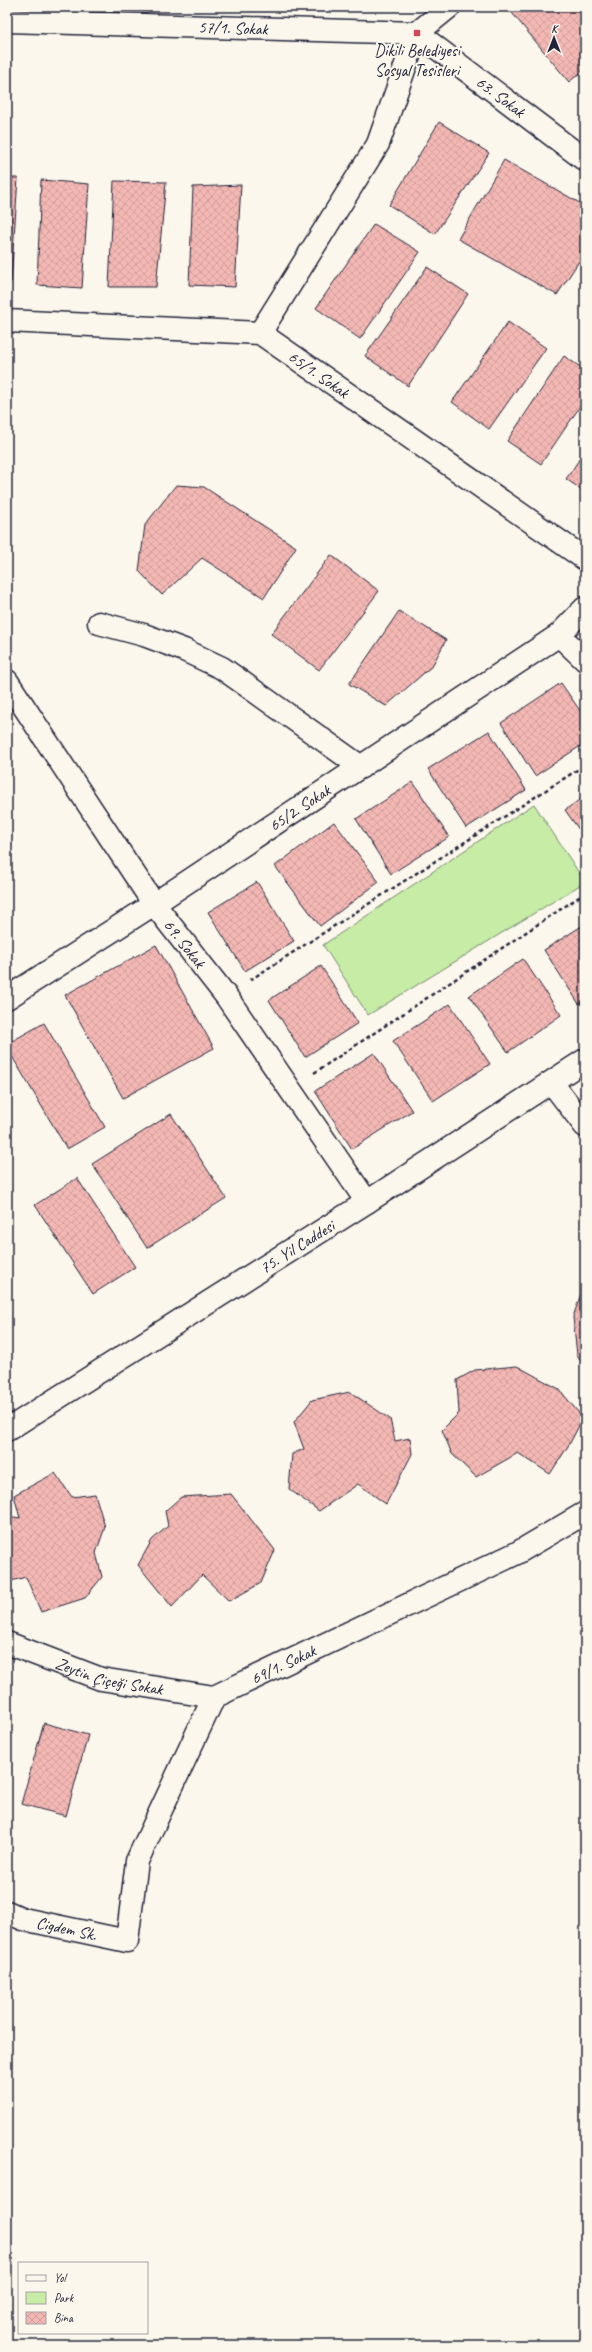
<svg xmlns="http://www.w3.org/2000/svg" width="592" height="2352" viewBox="0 0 592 2352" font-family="Caveat,sans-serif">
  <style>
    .park { fill: #c7eca5; stroke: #748770 }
    .building { fill: url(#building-cross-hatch); stroke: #22223b }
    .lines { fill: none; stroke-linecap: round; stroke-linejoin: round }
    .minor-casing { stroke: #22223b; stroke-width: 25 }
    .path { stroke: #22223b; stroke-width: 2.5; stroke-dasharray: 4 3; stroke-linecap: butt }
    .minor { stroke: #fbf7ec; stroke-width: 22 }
    .poi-dot { fill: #d1495b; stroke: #fbf7ec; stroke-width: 1.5 }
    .labels { text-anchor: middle; stroke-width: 4; stroke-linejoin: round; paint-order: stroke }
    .street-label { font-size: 17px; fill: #22223b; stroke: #fbf7ec }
    .poi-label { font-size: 17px; fill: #22223b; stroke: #fbf7ec }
  </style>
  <defs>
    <pattern id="building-cross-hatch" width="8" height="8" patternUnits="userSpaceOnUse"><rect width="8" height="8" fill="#f4b8b4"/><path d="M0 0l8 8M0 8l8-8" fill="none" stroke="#d19e9c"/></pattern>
  </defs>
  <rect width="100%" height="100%" fill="#fbf7ec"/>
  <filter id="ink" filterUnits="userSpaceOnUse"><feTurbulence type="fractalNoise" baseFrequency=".025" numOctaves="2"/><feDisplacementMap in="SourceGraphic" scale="8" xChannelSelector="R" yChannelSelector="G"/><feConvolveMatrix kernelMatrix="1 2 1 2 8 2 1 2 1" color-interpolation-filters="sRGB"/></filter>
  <g filter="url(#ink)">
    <path class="park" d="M534,804l51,78 -217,133 -45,-70z"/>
    <g class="building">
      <path d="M510,7h75v62l-16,13 -61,-74z"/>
      <path d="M439,122l50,31 -54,81 -46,-29z"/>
      <path d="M504,160l81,46v46l-28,43 -99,-56z"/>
      <path d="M7,178h11l-7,104h-4z"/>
      <path d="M41,180l48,4 -7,104 -45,-3z"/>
      <path d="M114,181l52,1 -10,105h-47z"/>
      <path d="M241,185l-6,102 -46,-2 4,-98z"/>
      <path d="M374,224l46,28 -60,87 -44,-31z"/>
      <path d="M427,267l41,27 -60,92 -43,-30z"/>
      <path d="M508,322l38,26 -57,81 -37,-27z"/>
      <path d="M564,356l21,14v29l-44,65 -34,-23z"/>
      <path d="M585,451v41l-19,-13z"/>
      <path d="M176,485l28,2 92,60 -32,51 -62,-40 -40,37 -23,-24 6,-46z"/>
      <path d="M331,555l48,36 -60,79 -48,-36z"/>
      <path d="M399,611l47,29 -14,26 -46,40 -37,-22z"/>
      <path d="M561,683l24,35v25l-50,33 -34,-53z"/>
      <path d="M489,731l37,59 -60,38 -38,-59z"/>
      <path d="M413,782l36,55 -58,37 -35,-55z"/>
      <path d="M585,796v42l-20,-28z"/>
      <path d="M334,822l45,60 -59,44 -45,-60z"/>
      <path d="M257,882l37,59 -49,30 -37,-59z"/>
      <path d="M585,924v76l-6,4 -35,-54z"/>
      <path d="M156,945l58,103 -91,50 -58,-103z"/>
      <path d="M523,959l38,56 -53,37 -39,-56z"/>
      <path d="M321,966l37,57 -53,34 -36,-57z"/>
      <path d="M450,1004l40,60 -57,37 -40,-60z"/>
      <path d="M44,1023l61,104 -38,22 -60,-101v-4z"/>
      <path d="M374,1053l38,58 -60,38 -37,-58z"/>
      <path d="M171,1114l55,84 -79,50 -55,-84z"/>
      <path d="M77,1178l58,89 -42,27 -58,-89z"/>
      <path d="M584,1285h1v81l-8,-11 -4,-38z"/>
      <path d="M517,1366l42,23 24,29 -13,25 -20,31 -32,-21 -42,24 -24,-23 -10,-24 17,-17 -2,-33 18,-10z"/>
      <path d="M350,1392l40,27 5,22 15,-3 2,16 -26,50 -28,-20 -39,27 -30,-22 3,-35 12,-5 -10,-27 18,-22z"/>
      <path d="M55,1473l17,24 23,-3 10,33 -9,26 6,24 -17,21 -44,14 -15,-35 -19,5v-66l13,2 -6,-23z"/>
      <path d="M231,1494l44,56 -14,33 -32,18 -27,-26 -30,32 -34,-42 14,-25 16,-14 -3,-15 16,-14z"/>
      <path d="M44,1723l44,12 -22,81 -45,-12z"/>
    </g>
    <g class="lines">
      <defs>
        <g id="minor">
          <path id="s1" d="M7,21l410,12 32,-26"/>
          <path id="s2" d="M417,33l168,127"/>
          <path id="s3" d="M7,321l253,12 325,226"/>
          <path d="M260,333l118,-189 39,-111"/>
          <path d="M99,623l45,12 40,15 38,18 139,99"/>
          <path d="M559,635l26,25"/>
          <path id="s4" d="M7,681l147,223 72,92 141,206"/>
          <path id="s5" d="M7,998l147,-94 405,-269 26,-27"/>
          <path d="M552,1083l33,43"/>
          <path id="s6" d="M7,1430l360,-228 218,-142"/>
          <path id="s7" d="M7,1643l94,36 113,18"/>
          <path id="s8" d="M7,1912l16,7 104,22 10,-80 77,-164 303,-144 68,-40"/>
        </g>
      </defs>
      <use href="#minor" class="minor-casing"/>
      <g class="path">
        <path d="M250,980l335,-215"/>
        <path d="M314,1073l271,-180"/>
      </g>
      <use href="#minor" class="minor"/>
    </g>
  </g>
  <rect class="poi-dot" x="413" y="29" width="8" height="8" rx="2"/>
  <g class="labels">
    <g class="street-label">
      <text dy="6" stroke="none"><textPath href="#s1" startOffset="226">57/1. Sokak</textPath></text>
      <text dy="6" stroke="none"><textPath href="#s2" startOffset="105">63. Sokak</textPath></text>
      <text dy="6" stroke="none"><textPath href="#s3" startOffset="325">65/1. Sokak</textPath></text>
      <text dy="6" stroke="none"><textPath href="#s5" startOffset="349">65/2. Sokak</textPath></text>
      <text dy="6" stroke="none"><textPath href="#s4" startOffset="317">69. Sokak</textPath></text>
      <text dy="6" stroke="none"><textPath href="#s6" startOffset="343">75. Yil Caddesi</textPath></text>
      <text dy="6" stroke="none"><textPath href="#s8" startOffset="462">69/1. Sokak</textPath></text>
      <text dy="6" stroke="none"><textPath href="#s7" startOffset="108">Zeytin Çiçeği Sokak</textPath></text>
      <text dy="6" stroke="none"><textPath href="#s8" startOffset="62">Cigdem Sk.</textPath></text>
    </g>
    <g class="poi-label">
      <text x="417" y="56">Dikili Belediyesi<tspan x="417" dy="20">Sosyal Tesisleri</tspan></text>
    </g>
  </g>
  <rect width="592" height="2352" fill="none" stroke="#fbf7ec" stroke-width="24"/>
  <rect x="12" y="12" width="568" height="2328" fill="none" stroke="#22223b" stroke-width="1.5" filter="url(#ink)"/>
  <rect x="18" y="2262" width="130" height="72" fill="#fbf7ec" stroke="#a4a2a5"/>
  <rect x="26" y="2275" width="20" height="6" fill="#fbf7ec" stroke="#a4a2a5"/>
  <text x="54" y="2282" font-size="12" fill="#22223b">Yol</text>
  <rect x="26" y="2292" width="20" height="12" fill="#c7eca5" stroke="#a4a2a5"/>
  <text x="54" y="2302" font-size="12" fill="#22223b">Park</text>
  <rect x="26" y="2312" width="20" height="12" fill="url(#building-cross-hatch)" stroke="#a4a2a5"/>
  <text x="54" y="2322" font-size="12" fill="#22223b">Bina</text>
  <g transform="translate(554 38)" stroke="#fbf7ec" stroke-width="3" paint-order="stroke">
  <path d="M0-3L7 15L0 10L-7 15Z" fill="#22223b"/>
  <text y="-6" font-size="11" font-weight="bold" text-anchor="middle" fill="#22223b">K</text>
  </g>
</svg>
